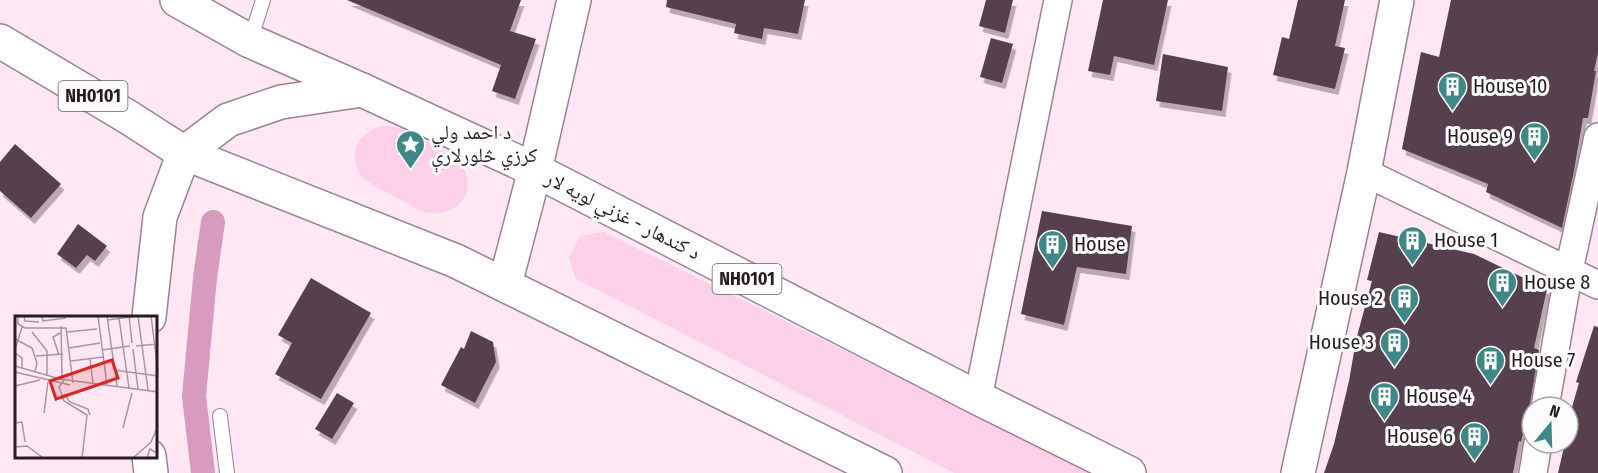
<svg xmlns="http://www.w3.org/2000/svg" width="1598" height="473" viewBox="0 0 1598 473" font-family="'Fira Sans Condensed','Noto Naskh Arabic',sans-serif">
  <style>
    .green { fill: #fbd0e8 }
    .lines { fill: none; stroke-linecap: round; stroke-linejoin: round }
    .canal { stroke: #d79bbd; stroke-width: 24 }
    .building { fill: #573f4d; filter: url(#shadow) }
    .lane-casing { stroke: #9d8291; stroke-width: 16 }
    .street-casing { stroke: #9d8291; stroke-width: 30 }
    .secondary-casing { stroke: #9d8291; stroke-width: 36 }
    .highway-casing { stroke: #9d8291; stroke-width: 36 }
    .lane { stroke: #fff; stroke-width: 14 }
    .street { stroke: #fff; stroke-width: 27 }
    .secondary { stroke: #fff; stroke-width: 33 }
    .highway { stroke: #fff; stroke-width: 33 }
    .labels { text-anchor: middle; stroke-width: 6; stroke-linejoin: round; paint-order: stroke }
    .shield { fill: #fcfcfc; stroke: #675f63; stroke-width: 1.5 }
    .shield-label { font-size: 18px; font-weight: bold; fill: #271c22 }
    .poi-label { font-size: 20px; fill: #271c22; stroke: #fcfcfc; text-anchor: start }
    .street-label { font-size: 20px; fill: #271c22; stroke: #fcfcfc }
    .inset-road { fill: none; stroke: #a9969f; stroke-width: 1.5 }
    .view { fill: #d62828; fill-opacity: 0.15; stroke: #d62828; stroke-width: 3 }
    .inset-edge { fill: none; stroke: #271c22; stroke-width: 3 }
  </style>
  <defs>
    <filter id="shadow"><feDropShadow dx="3.5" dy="6" stdDeviation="0" flood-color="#0004"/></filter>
  </defs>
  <rect width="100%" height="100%" fill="#ffe7f3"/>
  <g class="green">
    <path d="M381,126c7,0 12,0 18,2 13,5 58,28 64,39 17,30 -13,53 -42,44l-57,-31c-17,-23 -10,-45 17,-54z"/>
    <path d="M604,232l489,241h-139l-379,-195 -6,-20 11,-22z"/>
  </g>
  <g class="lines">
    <path class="canal" d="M203,473l-9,-77 11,-118 8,-56"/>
  </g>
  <g class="building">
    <path d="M347,0h174l-11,31 26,8 -21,60 -23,-8 9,-26z"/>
    <path d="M667,0h138l-7,34 -34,-6 -2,11 -28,-6 2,-9 -70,-17z"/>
    <path d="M986,0h27l-8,33 -26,-7z"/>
    <path d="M1103,0h65l-14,65 -40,-9 -4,19 -22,-4z"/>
    <path d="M1298,0h47l-10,46 10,2 -10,41 -62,-14 9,-38 7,2z"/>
    <path d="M1451,0h147v53l-4,18h2l-8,47h-5l-9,53 -12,57 -76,-36 2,-8 -86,-35 19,-97 18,5z"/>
    <path d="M991,38l22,6 -11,39 -22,-6z"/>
    <path d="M1163,54l65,13 -6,44 -66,-10z"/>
    <path d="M15,144l46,40 -30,34 -31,-27v-29z"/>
    <path d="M1042,211l90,15 -6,48 -49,-7 -13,58 -43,-11z"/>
    <path d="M78,224l29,22 -12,15 -8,-6 -11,13 -19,-14z"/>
    <path d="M1379,232l95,22 73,35 -13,59 5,2 -9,54 -9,38 -2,-1 -6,32h-189l10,-29 15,-63 7,-41 16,-59 -5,-1z"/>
    <path d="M311,278l60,35 -50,86 -46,-25 17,-31 -14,-8z"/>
    <path d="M1594,326l4,1v146h-40l7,-30h3v-22l11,-38 -3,-1z"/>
    <path d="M471,331l22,11 3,20 -21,41 -34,-18 20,-38 3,2z"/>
    <path d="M337,393l17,10 -22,36 -17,-10z"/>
  </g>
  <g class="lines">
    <defs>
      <g id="lane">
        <path d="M250,41l13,-41"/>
        <path d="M220,416l7,57"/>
      </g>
      <g id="street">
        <path d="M1364,172l234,113"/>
        <path d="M978,398l80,-398"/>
        <path d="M1545,407l24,-137 29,-133"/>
        <path d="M1533,473l5,-30"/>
      </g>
      <g id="secondary">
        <path d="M505,284l30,-114 39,-170"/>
        <path d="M149,317l11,-100 24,-64 44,-33 53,-18 81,-12"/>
        <path d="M149,456l2,17"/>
        <path d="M1298,473l66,-301 33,-172"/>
      </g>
      <g id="highway">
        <path d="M177,0l73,41 112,49 173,80 443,228 151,75"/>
        <path d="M0,41l128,76 56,36 272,108 429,212"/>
      </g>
    </defs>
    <use href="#lane" class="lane-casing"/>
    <use href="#street" class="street-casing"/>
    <use href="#secondary" class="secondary-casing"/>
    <use href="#highway" class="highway-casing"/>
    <use href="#lane" class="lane"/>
    <use href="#street" class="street"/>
    <use href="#secondary" class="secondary"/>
    <use href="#highway" class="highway"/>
  </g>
  <defs>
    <symbol id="building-pin" viewBox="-11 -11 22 30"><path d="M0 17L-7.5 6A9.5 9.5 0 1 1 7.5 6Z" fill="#408887" stroke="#fcfcfc"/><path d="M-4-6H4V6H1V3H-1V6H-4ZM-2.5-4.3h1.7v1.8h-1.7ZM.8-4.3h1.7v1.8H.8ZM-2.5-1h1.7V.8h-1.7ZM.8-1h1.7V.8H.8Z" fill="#fff"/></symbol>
    <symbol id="sight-pin" viewBox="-11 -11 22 30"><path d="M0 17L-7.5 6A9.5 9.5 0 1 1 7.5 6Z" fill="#408887" stroke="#fcfcfc"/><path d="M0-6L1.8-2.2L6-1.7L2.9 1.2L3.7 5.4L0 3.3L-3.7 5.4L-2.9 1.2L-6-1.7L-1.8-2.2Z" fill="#fff"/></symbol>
  </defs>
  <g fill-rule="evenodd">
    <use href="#building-pin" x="1436" y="70" width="33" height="45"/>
    <use href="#building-pin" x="1518" y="120" width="33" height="45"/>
    <use href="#sight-pin" x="394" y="128" width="33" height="45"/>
    <use href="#building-pin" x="1396" y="224" width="33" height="45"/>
    <use href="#building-pin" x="1036" y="228" width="33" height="45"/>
    <use href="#building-pin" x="1486" y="266" width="33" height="45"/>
    <use href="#building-pin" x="1388" y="282" width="33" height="45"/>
    <use href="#building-pin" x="1378" y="326" width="33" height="45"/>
    <use href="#building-pin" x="1474" y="344" width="33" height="45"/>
    <use href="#building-pin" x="1368" y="380" width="33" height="45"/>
    <use href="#building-pin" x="1458" y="420" width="33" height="45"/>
  </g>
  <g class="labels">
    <g class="shield">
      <rect x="58.5" y="81" width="69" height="30" rx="4.5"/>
      <rect x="712.5" y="264" width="69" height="30" rx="4.5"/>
    </g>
    <g class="shield-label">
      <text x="93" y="102">NH0101</text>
      <text x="747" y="285">NH0101</text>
    </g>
    <g class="poi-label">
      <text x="1473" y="93">House 10</text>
      <text x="431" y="139">د احمد ولي<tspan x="431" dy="23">کرزي څلورلارې</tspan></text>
      <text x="1513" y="143" text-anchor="end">House 9</text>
      <text x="1434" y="247">House 1</text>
      <text x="1074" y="251">House</text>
      <text x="1524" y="289">House 8</text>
      <text x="1383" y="305" text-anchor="end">House 2</text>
      <text x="1374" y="349" text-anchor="end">House 3</text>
      <text x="1511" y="367">House 7</text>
      <text x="1406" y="403">House 4</text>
      <text x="1453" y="443" text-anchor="end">House 6</text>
    </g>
    <g class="street-label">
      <text transform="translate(623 215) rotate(27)" y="7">د کندهار - غزني لويه لار</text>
    </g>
  </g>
  <g transform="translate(15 316)">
    <rect width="142" height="142" fill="#ffe7f3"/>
    <path class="inset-road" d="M3,0v8l7,4h41l7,55M9,0l1,5 14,1M27,0l1,5 23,-3M83,0l9,69M92,0l10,70M114,0l3,27M123,0l10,74M136,0l7,55M104,2l10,70M92,4l32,-4M46,10l1,51M17,16l15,19v25M52,16l30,-3M0,23l17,9 5,15 -2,9M121,30l21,-2M54,32l31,-5M118,33l5,40M0,34l7,-23M87,34l28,-4M0,37l7,5v10M44,39l-6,-18 7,-4M21,40l27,-2M75,43l3,24M56,45l32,-4M0,50l45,13 98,13M99,54l44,6M0,56l55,13M49,64l-5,7 5,14 23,14 -5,43M0,70l25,-6M49,78l6,8 18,7 2,6M29,97l4,-31M0,107l7,-1 3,20M108,112l9,-35M0,131l12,-1 15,11M118,142l18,-16 7,-16M132,142l3,-9 8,5"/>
    <path class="view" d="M97,44l6,18 -62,21 -6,-18z"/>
    <rect width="142" height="142" class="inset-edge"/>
  </g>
  <g transform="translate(1550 425) rotate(19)"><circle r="28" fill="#fcfcfc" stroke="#a7a2a5" stroke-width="1.5"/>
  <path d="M0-4.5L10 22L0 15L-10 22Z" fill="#408887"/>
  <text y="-9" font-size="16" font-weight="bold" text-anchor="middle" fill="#271c22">N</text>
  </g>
</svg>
